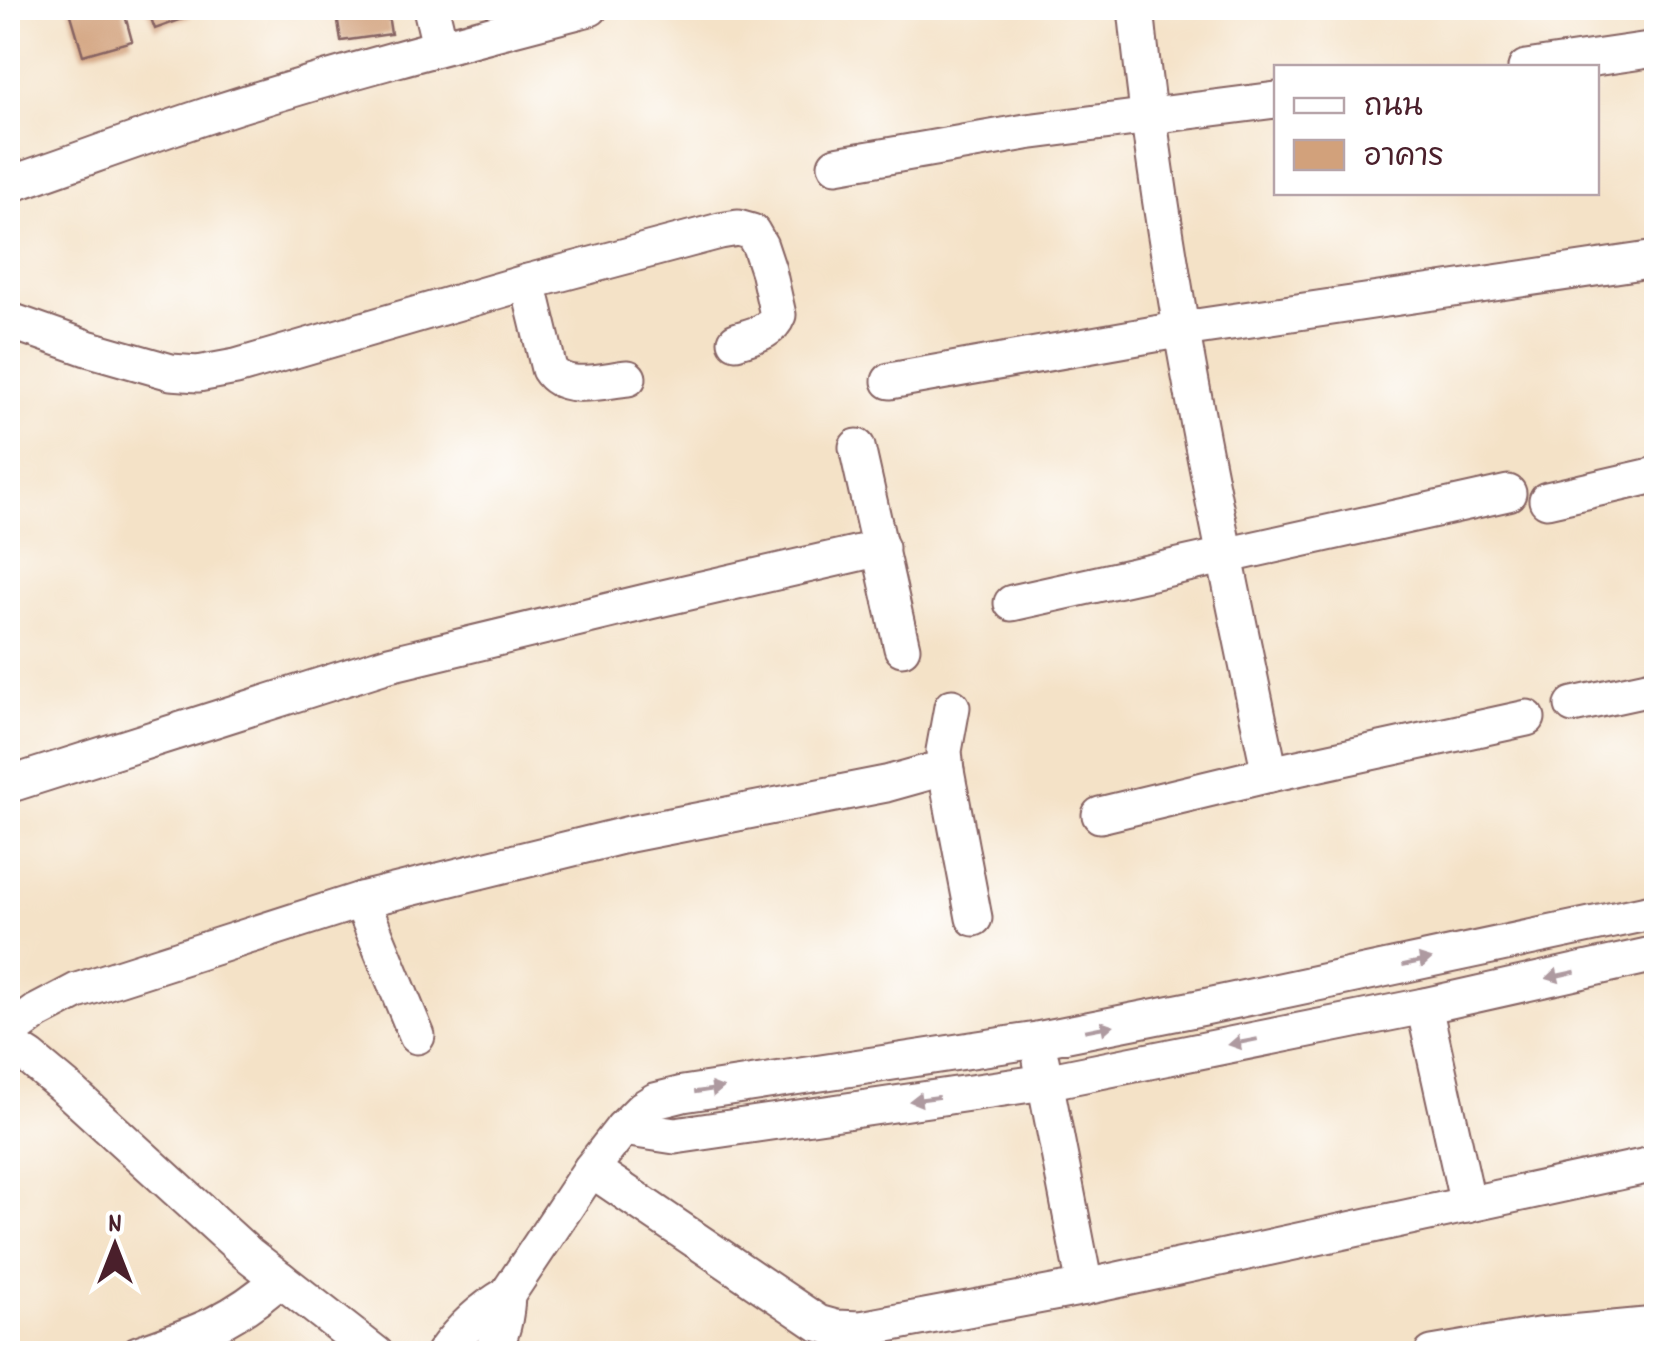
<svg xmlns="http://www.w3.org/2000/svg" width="1664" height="1361" viewBox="0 0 1664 1361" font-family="Dekko,'Playpen Sans Thai',sans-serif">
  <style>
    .building { fill: #d2a17b }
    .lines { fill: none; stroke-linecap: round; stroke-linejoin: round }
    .minor-casing { stroke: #866362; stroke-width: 39 }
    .minor { stroke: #fff; stroke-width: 35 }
    .oneway { fill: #ae9aa0 }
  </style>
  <rect width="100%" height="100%" fill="#fff"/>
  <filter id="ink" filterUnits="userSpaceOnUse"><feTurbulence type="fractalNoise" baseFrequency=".01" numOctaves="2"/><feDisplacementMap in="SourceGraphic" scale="20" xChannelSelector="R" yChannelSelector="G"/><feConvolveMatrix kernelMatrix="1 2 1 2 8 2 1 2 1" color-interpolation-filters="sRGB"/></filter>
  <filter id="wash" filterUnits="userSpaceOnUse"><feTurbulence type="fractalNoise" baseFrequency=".0048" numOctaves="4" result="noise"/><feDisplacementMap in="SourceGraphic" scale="40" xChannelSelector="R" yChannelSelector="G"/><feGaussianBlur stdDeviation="2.25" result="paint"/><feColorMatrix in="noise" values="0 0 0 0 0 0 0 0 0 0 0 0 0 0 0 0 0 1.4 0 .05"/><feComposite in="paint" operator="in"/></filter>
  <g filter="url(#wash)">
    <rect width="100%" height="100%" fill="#f4e2c7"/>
    <g id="blocks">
      <g class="building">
        <path d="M69,8h54l9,33 -49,14z"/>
        <path d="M147,8h41l3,8 -36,13z"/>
        <path d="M336,8h51l4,26 -50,7z"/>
      </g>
    </g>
  </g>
  <g filter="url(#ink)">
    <use href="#blocks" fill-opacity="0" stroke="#866362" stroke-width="2.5"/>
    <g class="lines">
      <defs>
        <g id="minor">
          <path d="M431,8l9,38"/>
          <path d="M1136,8c26,257 81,513 134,766"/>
          <path d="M1526,68l130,-19"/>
          <path d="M836,165l190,-33 250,-32"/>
          <path d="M8,185c67,-23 134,-48 201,-70 126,-41 254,-74 381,-107"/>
          <path d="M528,282l21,87c15,24 55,11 79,9"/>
          <path d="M8,320l79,28 84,24 27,2 38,-7 292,-85 192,-51 18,-3 14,4 8,14 8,24 10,45c-7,18 -25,20 -42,26"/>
          <path d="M890,381l293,-52 473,-70"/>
          <path d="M857,447l45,201"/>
          <path d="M1547,500l109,-25"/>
          <path d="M1012,603l496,-110"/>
          <path d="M1573,705l83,-18"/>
          <path d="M946,771l28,147"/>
          <path d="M8,785l381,-121 261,-63 231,-53"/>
          <path d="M1100,815l170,-41 257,-56"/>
          <path d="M361,900l56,136"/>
          <path d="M1424,1006l44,199"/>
          <path d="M8,1033l29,-21 40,-21 284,-91 269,-66 256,-50 43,-12 17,-1 -2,-20 8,-44"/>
          <path d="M8,1044l22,14 37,31 181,165 128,100"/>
          <path d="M1041,1060l44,227"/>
          <path d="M623,1128l52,8 370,-54 379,-76 232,-52"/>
          <path d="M591,1169l227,154 18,5 25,1 224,-42 571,-123"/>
          <path d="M138,1354c58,-20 96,-33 142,-75"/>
          <path d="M443,1354c18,-25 38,-44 64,-59l84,-126 32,-41 19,-19 13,-8 28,-7 354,-54 167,-33 452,-96"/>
          <path d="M490,1354c13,-20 16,-37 17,-59"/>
          <path d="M1432,1354l106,-18 118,-11"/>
        </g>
      </defs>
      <use href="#minor" class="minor-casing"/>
      <use href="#minor" class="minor"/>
    </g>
    <defs><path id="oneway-solid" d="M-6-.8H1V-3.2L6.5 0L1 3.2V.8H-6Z" transform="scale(2.5)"/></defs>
    <g class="oneway">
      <use href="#oneway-solid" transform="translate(1417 962) rotate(-12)"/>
      <use href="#oneway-solid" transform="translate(1561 975) rotate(167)"/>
      <use href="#oneway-solid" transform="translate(1099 1028) rotate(-11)"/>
      <use href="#oneway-solid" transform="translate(1243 1042) rotate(169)"/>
      <use href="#oneway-solid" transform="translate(709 1090) rotate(-9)"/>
      <use href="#oneway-solid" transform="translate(924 1099) rotate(172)"/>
    </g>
  </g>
  <rect width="1664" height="1361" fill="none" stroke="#fff" stroke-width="40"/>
  <rect x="1274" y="65" width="325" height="130" fill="#ffffff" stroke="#b7a5aa" stroke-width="2.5"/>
  <rect x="1294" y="98" width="50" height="15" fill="#ffffff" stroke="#b7a5aa" stroke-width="2.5"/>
  <text x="1364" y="115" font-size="30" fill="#4a1f2b">ถนน</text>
  <rect x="1294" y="140" width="50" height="30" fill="#d2a17b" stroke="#b7a5aa" stroke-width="2.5"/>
  <text x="1364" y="165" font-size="30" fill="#4a1f2b">อาคาร</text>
  <g transform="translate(115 1246)" stroke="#ffffff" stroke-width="8" paint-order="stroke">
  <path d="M0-8L18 38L0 25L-18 38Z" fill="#4a1f2b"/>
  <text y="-15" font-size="28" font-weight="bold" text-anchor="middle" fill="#4a1f2b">N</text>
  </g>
</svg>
